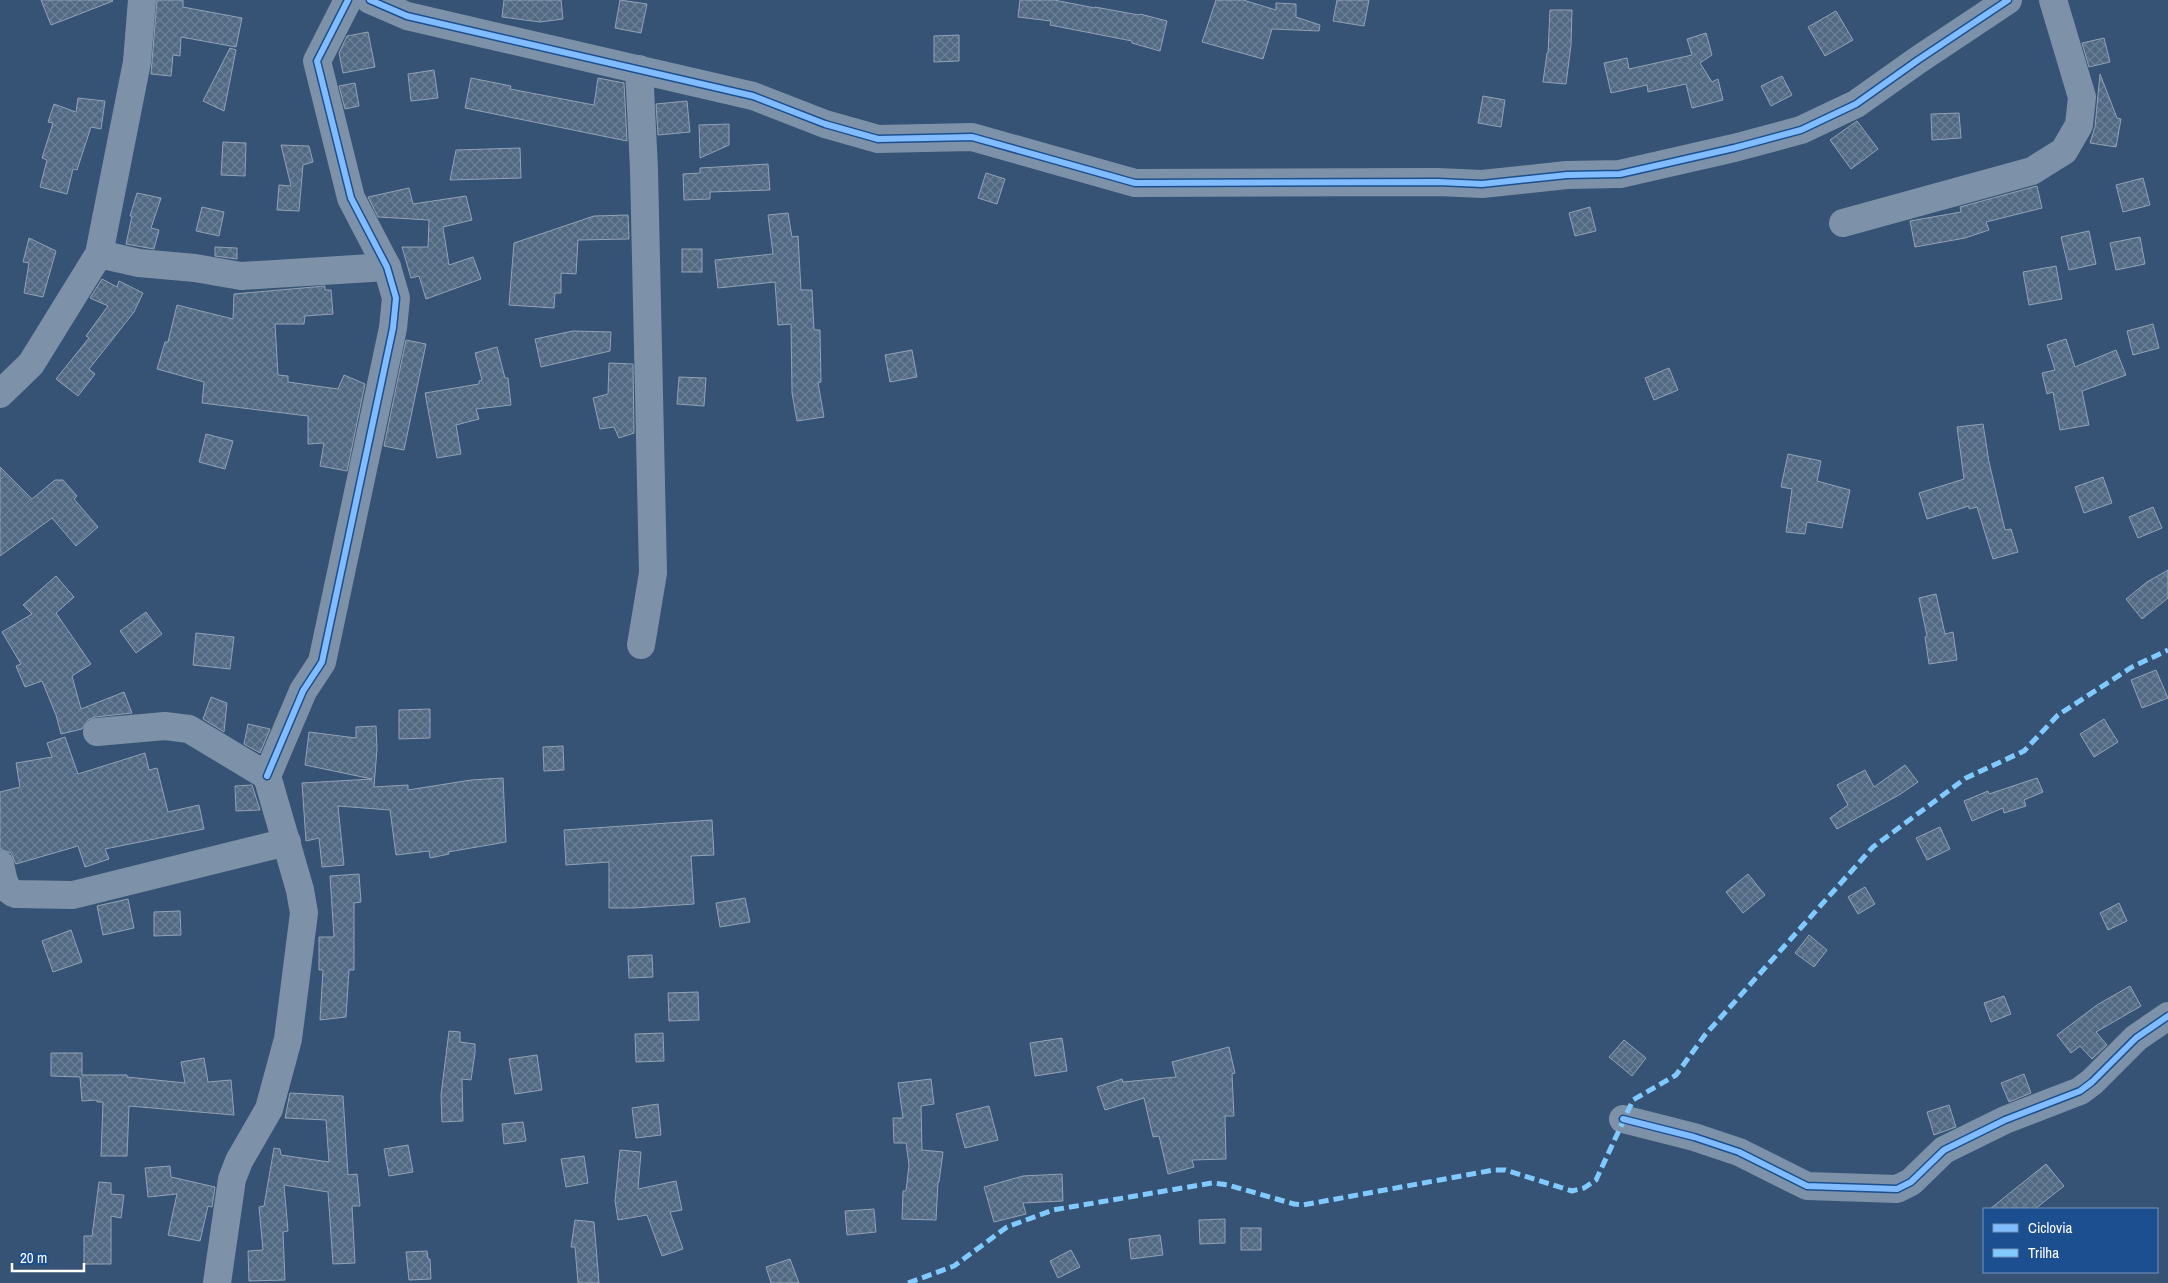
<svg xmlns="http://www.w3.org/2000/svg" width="2168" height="1283" viewBox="0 0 2168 1283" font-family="'Archivo Narrow',sans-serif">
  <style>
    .building { fill: url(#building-cross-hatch); stroke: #92a2b6 }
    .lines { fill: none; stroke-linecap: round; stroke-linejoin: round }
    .minor { stroke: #7d92a8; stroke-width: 28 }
    .quiet { stroke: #80caff; stroke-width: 5; stroke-dasharray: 10 5; stroke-linecap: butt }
    .cycleway-casing { stroke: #1b4f8f; stroke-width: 9 }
    .cycleway { stroke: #80bcff; stroke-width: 6 }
  </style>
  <defs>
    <pattern id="building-cross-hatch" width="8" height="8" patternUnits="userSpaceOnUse" patternTransform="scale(1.25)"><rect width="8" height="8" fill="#526984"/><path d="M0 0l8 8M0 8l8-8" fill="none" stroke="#6c8096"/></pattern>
  </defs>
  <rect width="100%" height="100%" fill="#365274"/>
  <g class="building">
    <path d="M41,0h71l1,1 -62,24z"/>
    <path d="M157,0h26v7l59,11 -6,29 -55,-10 -1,19 -7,-1 -2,21 -20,-2z"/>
    <path d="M504,0h57l2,19 -23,3 -38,-5z"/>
    <path d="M620,0l27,4 -6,29 -26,-5z"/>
    <path d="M1020,0h34l41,8v-1l44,8 1,-1 27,7 -7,30 -28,-8v-2l-82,-16 1,-4 -33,-4z"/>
    <path d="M1216,0h27l33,10v-7l20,1v13l24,8 -1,6 -47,-2 -9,30 -61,-17z"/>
    <path d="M1337,0h32l-5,26 -31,-5z"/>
    <path d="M1550,10h22l-1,35 -5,39 -23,-2 4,-29h1z"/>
    <path d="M1836,11l17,29 -28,16 -17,-29z"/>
    <path d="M368,32l7,35 -32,6 -4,-20 8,-17z"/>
    <path d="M1706,33l6,22 -12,8 12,19 6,-3 5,21 -31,8 -6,-24 -38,8 -1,-7 -36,8 -7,-30 23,-5 2,11 63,-14 -5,-16z"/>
    <path d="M959,35v26l-25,1v-26z"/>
    <path d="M2104,38l6,24 -21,5 -7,-24z"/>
    <path d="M230,48l6,2 -12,61 -21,-10z"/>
    <path d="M434,70l4,28 -27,3 -3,-27z"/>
    <path d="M2100,74l17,44 4,1 -5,28 -26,-4 5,-16z"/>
    <path d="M1782,76l10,19 -21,11 -10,-20z"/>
    <path d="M471,78l40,8 -1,3 84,16 4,-27 26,5 3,58 -162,-33z"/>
    <path d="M355,83l4,23 -14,3 -6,-23z"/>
    <path d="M1483,96l22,4 -4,27 -23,-4z"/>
    <path d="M78,98l27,3 -4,28 -10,-2 -14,43 -4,-1 -6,25 -27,-7 7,-27 -5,-2 11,-35 -5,-1 6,-18 22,8z"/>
    <path d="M687,101l3,31 -32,3 -2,-31z"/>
    <path d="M1959,113l2,25 -29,2 -1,-26z"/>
    <path d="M1857,121l21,28 -27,20 -21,-29z"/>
    <path d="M729,124v21l-29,13 -1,-33z"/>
    <path d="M223,142l23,1 -1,33 -24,-1z"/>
    <path d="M281,145l28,1 4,16 -10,3 -4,46 -22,-1 2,-25 12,1z"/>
    <path d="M520,148l1,30 -71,2 6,-30z"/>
    <path d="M768,164l2,26 -60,2v7l-26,1 -1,-26 17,-1v-5z"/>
    <path d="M986,173l19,6 -8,25 -19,-6z"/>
    <path d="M2143,178l7,27 -27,7 -7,-27z"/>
    <path d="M2037,186l5,22 -56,14 3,8 -24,8 -50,9 -5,-26 51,-9 -1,-5z"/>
    <path d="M409,188l4,16 53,-8 6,24 -29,7 6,38 24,-8 8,22 -55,20 -7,-23 -8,2 -9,-31h26l1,-27 -51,-3 -10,-20z"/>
    <path d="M137,193l24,5 -10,30 8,2 -5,19 -28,-5 6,-28h-2z"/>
    <path d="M202,207l22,5 -5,24 -23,-5z"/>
    <path d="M1590,207l6,24 -21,5 -6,-23z"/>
    <path d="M788,213l4,24 6,-1 3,54h11l2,40h6l1,52 -3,1 6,34 -27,4 -5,-28 -1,-69 -13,1 -3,-43 -57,6 -3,-28 58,-6 -5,-39z"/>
    <path d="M628,215l1,24 -51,1 -2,34 -15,-1v20h-6l-1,15 -45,-3 5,-62 80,-27z"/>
    <path d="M2089,231l7,33 -27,6 -8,-33z"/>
    <path d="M2140,237l5,27 -29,6 -6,-27z"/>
    <path d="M29,238l27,13 -13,46 -19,-4 5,-30 -6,-1z"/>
    <path d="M215,247l22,1v11l-22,-3z"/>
    <rect x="682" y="249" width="20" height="23"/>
    <path d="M2056,266l6,33 -33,6 -6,-33z"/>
    <path d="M102,279l15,8 2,-6 24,12 -9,19 -45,57 6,5 -17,22 -22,-17 33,-41 -3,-2 22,-30 -18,-8z"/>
    <path d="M325,286v4h6l2,24 -28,2 -1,8h-29l3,51 10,1v6l50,7 6,-14 21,9 -18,87 -27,-5 4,-23 -16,1v-28l-106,-13 2,-21 -47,-13 8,-27h3l9,-37 56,14 1,-25z"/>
    <path d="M2153,324l6,24 -26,7 -6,-24z"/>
    <path d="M573,331l38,1 -1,19 -69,16 -6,-28z"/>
    <path d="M2066,339l9,28 41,-17 10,25 -44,16 7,34 -29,5 -7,-38 -6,2 -5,-21 13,-3 -8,-25z"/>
    <path d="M406,340l20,4 -22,106 -20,-4z"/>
    <path d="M497,347l8,31h3l3,27 -35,4 3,10 -23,6 5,29 -24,4 -12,-65 54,-9v-3l3,-1 -7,-27z"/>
    <path d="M912,350l5,27 -27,5 -5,-27z"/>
    <path d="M609,363l24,1 1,69 -15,5 -5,-11 -14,2 -7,-31 15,-4z"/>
    <path d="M1669,368l9,22 -24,10 -9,-22z"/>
    <path d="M679,377l27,1 -2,28 -27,-2z"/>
    <path d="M1983,424l6,38 16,68 6,-1 7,23 -25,7 -16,-52 -8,2v-3l-42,13 -8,-26 45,-14 -7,-52z"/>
    <path d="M206,434l27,7 -8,28 -26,-7z"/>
    <path d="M1788,454l33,7 -4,20 33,9 -8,38 -35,-6 -2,12 -19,-2 6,-43 -11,-2z"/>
    <path d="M0,467l32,32 23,-19h8l14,16 -3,3 24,28 -22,19 -24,-28 -52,38z"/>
    <path d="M2103,477l9,26 -28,10 -9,-26z"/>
    <path d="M2153,507l9,21 -24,10 -9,-21z"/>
    <path d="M2168,570v28l-26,21 -16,-20 21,-17z"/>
    <path d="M56,576l18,21 -18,16 35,51 -19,12 9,33 43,-17 8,21 -37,4 -7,3 -6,9 -21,5 -5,-19 -14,-34 -17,6 -9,-21 5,-2 -19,-32 30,-18 -9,-9z"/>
    <path d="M1936,594l9,40 8,-2 4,28 -28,4 -4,-27 2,-1 -8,-38z"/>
    <path d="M146,612l16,22 -26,19 -16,-22z"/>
    <path d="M196,633l38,4 -4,32 -37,-4z"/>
    <path d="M2156,670l12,28 -26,10 -11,-28z"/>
    <path d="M211,697l16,6 -3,29 -21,-13z"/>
    <path d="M430,709v29l-31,1v-29z"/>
    <path d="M2104,719l14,23 -24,15 -14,-23z"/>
    <path d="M248,724l22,5 -10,24 -16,-9z"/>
    <path d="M376,726l1,23 -3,38 34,-2v5l63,-10 32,-2 3,64 -58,10 1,2 -19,4 -1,-7 -33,4 -6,-45 -52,-4 6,59 -22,2 -3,-29 -13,3 -4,-58 70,-4 -67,-14 4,-33 47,6v-11z"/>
    <path d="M65,737l13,37 67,-21 4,17 8,-2 11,44 31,-7 5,24 -99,20 4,10 -24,8 -7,-21 -62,18 -5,-11 -11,-4v-57l20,-5 -4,-24 36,-6 -5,-14z"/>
    <path d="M563,746l1,24 -20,1 -1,-24z"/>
    <path d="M1905,765l13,17 -19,13 -62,34 -7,-11 18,-13 -11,-20 28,-15 9,17z"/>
    <path d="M2037,778l6,14 -19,8 2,6 -22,7 -1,-5 -31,13 -8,-20 24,-10 1,3z"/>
    <path d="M252,785l8,25 -24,1 -1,-25z"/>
    <path d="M712,820l2,35 -23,1 3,48 -60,4h-25v-46l-43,3 -2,-35z"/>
    <path d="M1940,827l10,22 -23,11 -11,-22z"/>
    <path d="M359,874l2,28 -7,1v67h-5l-3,47 -26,3 3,-50h-4v-33h15l-4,-61z"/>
    <path d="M1748,874l17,21 -22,18 -17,-21z"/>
    <path d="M1865,887l10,17 -17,10 -10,-17z"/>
    <path d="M745,898l5,24 -30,5 -4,-24z"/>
    <path d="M128,899l6,29 -31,7 -6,-29z"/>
    <path d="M2119,903l8,18 -19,9 -8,-17z"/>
    <path d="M180,911l1,24 -27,1v-24z"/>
    <path d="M71,930l11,32 -29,10 -11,-31z"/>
    <path d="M1809,935l18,15 -13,17 -19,-14z"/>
    <path d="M652,955l1,22 -24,1 -1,-22z"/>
    <path d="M2130,986l11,20 -45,26 11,13 -15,14 -12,-13 -9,7 -14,-18 40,-30z"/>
    <path d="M698,992l1,28 -30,1 -1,-28z"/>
    <path d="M2004,996l7,18 -20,8 -7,-19z"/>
    <path d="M449,1031l11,1v10l15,2v9l-4,27 -9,-1 1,42 -21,1 -1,-27z"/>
    <path d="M663,1033l1,28 -28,1 -1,-28z"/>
    <path d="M1062,1038l5,33 -32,5 -5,-33z"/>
    <path d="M1624,1040l22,18 -14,18 -23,-19z"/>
    <path d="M1229,1047l6,26 -3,1 2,42h-9l1,43 -34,1 2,7 -26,7 -9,-38 -6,1 -9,-39 -39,12 -8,-23 25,-8 1,3 53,-5 -4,-15z"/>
    <path d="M51,1053h31v22h45v2l58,6 -4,-21 23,-4 4,24 23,-2 3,35 -105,-9 -2,50h-26l2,-54h-6v-2l-15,1 -2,-24 -29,-1z"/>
    <path d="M537,1055l5,35 -27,4 -6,-35z"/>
    <path d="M2024,1074l7,19 -22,9 -8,-19z"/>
    <path d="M931,1079l3,25 -13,2 1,44 21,2 -4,30h-1l-2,38 -34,-1 1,-28h3l3,-26 -3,-22h-12l-1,-25h10l-5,-35z"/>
    <path d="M290,1093l53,3 5,79 9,-1 3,32h-8l3,57 -22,1 -5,-72 -44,-7 4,46 -5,1 2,48 -36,1 -1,-30 15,-1 -4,-43 5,-1 10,-58 6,1 1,6 48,7 -3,-42 -41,-2z"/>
    <path d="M658,1104l3,31 -25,3 -4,-30z"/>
    <path d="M1949,1105l7,22 -22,8 -7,-23z"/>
    <path d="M989,1106l9,34 -33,8 -9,-34z"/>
    <path d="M523,1122l3,19 -22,3 -2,-20z"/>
    <path d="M408,1145l5,27 -24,4 -5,-27z"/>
    <path d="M620,1150l21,2 -3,37 38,-8 6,29 -12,2 13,37 -21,7 -15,-41 -29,5 -3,-19z"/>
    <path d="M584,1156l4,27 -22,4 -5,-28z"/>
    <path d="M2046,1164l18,22 -29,23h-45z"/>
    <path d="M170,1166l1,11 44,10 -3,20 -4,-1 -8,35 -32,-6 9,-41 -29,3 -3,-29z"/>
    <path d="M1062,1174l1,27 -40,2 3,11 -32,8 -10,-35 39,-11z"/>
    <path d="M99,1182l12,1v11l13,1 -3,23 -10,-2v48h-27v-28h8z"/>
    <path d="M874,1209l2,23 -29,3 -2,-24z"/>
    <path d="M1225,1219v24l-25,1 -1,-24z"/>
    <path d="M575,1220l19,2 5,61h-21l-3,-36h-4z"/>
    <rect x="1241" y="1228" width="20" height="22"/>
    <path d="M1160,1235l3,20 -32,4 -2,-20z"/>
    <path d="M1071,1250l9,17 -22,11 -8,-17z"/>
    <path d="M427,1251l1,8h2l1,20 -22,1 -3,-28z"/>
    <path d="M790,1259l9,24h-28l-5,-16z"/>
  </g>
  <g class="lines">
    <g class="minor">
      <path d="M370,0l37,16 346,80 72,28 53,15 94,-2 163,46 303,-1 44,2 85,-9 53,-1 114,-26 67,-18 55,-26 62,-44 90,-60"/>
      <path d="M639,69l5,100 9,404 -12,72"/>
      <path d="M1843,223l189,-52 32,-20 15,-26 3,-28 -29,-97"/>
      <path d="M99,254l40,9 56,5 46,8 146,-9"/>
      <path d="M0,394l31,-30 68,-110 38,-192 5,-62"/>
      <path d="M97,732l68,-6 24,3 78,47 33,114 4,23 -16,126 -19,70 -30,52 -7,18 -15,104"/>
      <path d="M267,776l36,-85 19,-29 71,-334 3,-30 -9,-31 -36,-69 -34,-137 31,-61"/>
      <path d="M0,864c3,12 3,26 16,30l57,1 214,-53"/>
      <path d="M1623,1119l71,18 45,15 68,34 90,3 14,-7 33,-32 61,-30 75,-29 12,-9 44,-44 32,-22"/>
    </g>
    <path class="quiet" d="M908,1283l46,-17 53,-39 46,-17 159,-27 16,2 66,19 9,1 191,-35h11l67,21 12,-3 12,-8 37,-80 43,-25 29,-40 168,-188 93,-69 58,-27 34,-36 74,-48 36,-17"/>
    <defs>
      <g id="cycleway">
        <path d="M370,0l37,16 346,80 72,28 53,15 94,-2 163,46 303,-1 44,2 85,-9 53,-1 114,-26 67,-18 55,-26 62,-44 90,-60"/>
        <path d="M267,776l36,-85 19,-29 71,-334 3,-30 -9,-31 -36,-69 -34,-137 31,-61"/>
        <path d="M1623,1119l71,18 45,15 68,34 90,3 14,-7 33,-32 61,-30 75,-29 12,-9 44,-44 32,-22"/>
      </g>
    </defs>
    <use href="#cycleway" class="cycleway-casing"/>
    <use href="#cycleway" class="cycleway"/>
  </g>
  <rect x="1983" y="1208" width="175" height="65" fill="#1b4f8f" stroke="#7695bc"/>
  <rect x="1993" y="1224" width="25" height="8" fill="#80bcff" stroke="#7695bc"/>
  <text x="2028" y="1233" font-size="15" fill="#ffffff">Ciclovia</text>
  <rect x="1993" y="1249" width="25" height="8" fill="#80caff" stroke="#7695bc"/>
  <text x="2028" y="1258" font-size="15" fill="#ffffff">Trilha</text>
  <path d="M12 1263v8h72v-8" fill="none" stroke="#ffffff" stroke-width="2.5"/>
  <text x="20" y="1263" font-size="15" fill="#ffffff" stroke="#1b4f8f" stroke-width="4" paint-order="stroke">20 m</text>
</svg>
